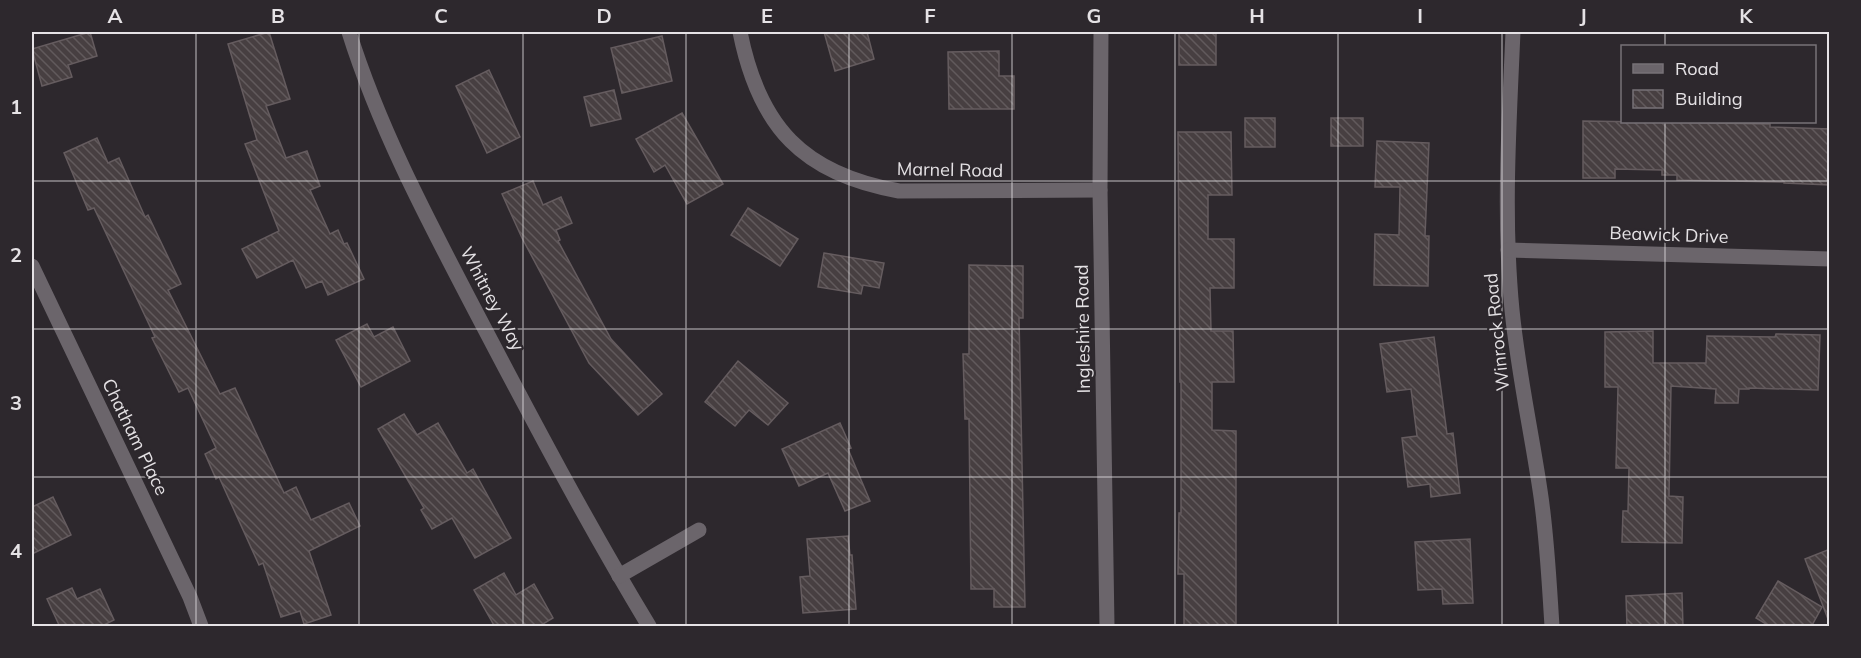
<svg xmlns="http://www.w3.org/2000/svg" width="1861" height="658" viewBox="0 0 1861 658" font-family="Mulish,sans-serif">
  <style>
    .building { fill: url(#building-back-hatch); stroke: #655c5f; stroke-width: 1.5 }
    .lines { fill: none; stroke-linecap: round; stroke-linejoin: round }
    .minor { stroke: #6b656b; stroke-width: 15 }
    .grid { fill: none; stroke: #e5e2e5; stroke-width: 1.5; stroke-opacity: 0.55 }
    .labels { text-anchor: middle; stroke-width: 4.5; stroke-linejoin: round; paint-order: stroke }
    .street-label { font-size: 18px; fill: #e5e2e5; stroke: #2d282d }
    .neatline { fill: none; stroke: #e5e2e5; stroke-width: 2 }
    .grid-label { font-size: 20px; text-anchor: middle; font-weight: bold; fill: #e5e2e5 }
  </style>
  <defs>
    <pattern id="building-back-hatch" width="6" height="6" patternUnits="userSpaceOnUse" patternTransform="scale(1.5)"><rect width="6" height="6" fill="#473f41"/><path d="M-1 5l2 2M0 0l6 6M5-1l2 2" fill="none" stroke="#615a5c"/></pattern>
  </defs>
  <rect width="100%" height="100%" fill="#2d282d"/>
  <g class="building">
    <path d="M90,32l7,24 -29,9 4,12 -30,9 -10,-37z"/>
    <path d="M269,32l21,67 -24,7 20,52 21,-7 13,35 -10,4 20,44 8,-4 6,14 3,-1 17,36 -36,16 -6,-14 -16,7 -13,-28 -36,18 -15,-29 37,-18 -34,-87 12,-4 -29,-96z"/>
    <path d="M824,32h43l7,27 -39,12z"/>
    <rect x="1179" y="32" width="37" height="33"/>
    <path d="M662,36l10,45 -50,12 -11,-45z"/>
    <path d="M999,51v25h15v33h-65l-1,-57z"/>
    <path d="M489,70l31,67 -33,16 -31,-67z"/>
    <path d="M614,90l7,29 -30,7 -7,-29z"/>
    <path d="M682,113l41,71 -36,20 -22,-39 -11,7 -18,-33z"/>
    <rect x="1245" y="118" width="30" height="29"/>
    <rect x="1331" y="118" width="32" height="28"/>
    <path d="M1583,121l187,3v3l60,2v56l-46,-2v-1l-107,-2v-5h-15v-5l-47,-1v9h-32z"/>
    <path d="M1178,132h53l1,63h-24v44h26v49h-24l1,43h22l1,51h-22v48l24,1v196h-52v-53h-6l1,-61h2v-131h-1z"/>
    <path d="M97,138l11,25 11,-5 26,59 3,-2 33,69 -13,6 52,104 15,-6 49,105 12,-6 15,33 38,-17 11,23 -51,25 22,64 -27,9 -4,-13 -19,6 -18,-54 -4,2 -40,-88 -3,2 -11,-25 11,-6 -28,-60 -9,4 -27,-54 3,-1 -61,-129 -6,2 -24,-57z"/>
    <path d="M1377,141l52,2 -4,93h4l-1,50 -54,-1 1,-51 24,1 1,-48h-25z"/>
    <path d="M533,181l10,24 18,-8 11,26 -16,7 4,10 -2,1 53,98 51,55 -24,21 -49,-52 -67,-125 -20,-44z"/>
    <path d="M748,208l50,31 -18,27 -49,-31z"/>
    <path d="M824,253l60,10 -5,25 -16,-3 -2,9 -43,-7z"/>
    <path d="M969,265l54,1v52h-4l6,289h-31v-18h-23l-2,-170h-4l-2,-65h6z"/>
    <path d="M367,324l7,13 19,-10 17,34 -49,26 -25,-47z"/>
    <path d="M1653,331v32h53l1,-27 68,1 1,-3 44,1 -2,55 -69,-2v1h-10l-1,14h-23l1,-14 -45,-3 -2,110 14,1 -1,46 -60,-1 1,-31h5l1,-43h-13l2,-81h-13v-55z"/>
    <path d="M1434,337l13,97 6,-1 7,60 -29,4 -1,-13 -22,3 -6,-49 15,-2 -6,-47 -24,3 -7,-48z"/>
    <path d="M738,361l50,42 -20,22 -19,-15 -14,16 -30,-24z"/>
    <path d="M404,414l13,21 21,-12 29,50 6,-4 38,69 -36,20 -23,-40 -20,11 -11,-19 3,-2 -46,-79z"/>
    <path d="M840,423l11,25 -3,1 22,52 -25,10 -17,-38 -29,13 -17,-37z"/>
    <path d="M53,497l18,38 -39,19v-47z"/>
    <path d="M848,536l2,19h2l4,54 -53,4 -3,-36 10,-1 -3,-37z"/>
    <path d="M1470,539l3,64 -30,1 -1,-15 -24,1 -3,-48z"/>
    <path d="M1830,549v70h-2l-23,-60z"/>
    <path d="M504,573l12,22 18,-11 19,34 -15,9h-43l-21,-37z"/>
    <path d="M1778,581l44,26 -11,20h-40l-15,-9z"/>
    <path d="M72,588l5,11 23,-10 14,31 -14,7h-40l-13,-28z"/>
    <path d="M1682,593l1,34h-56l-1,-31z"/>
  </g>
  <g class="lines">
    <g class="minor">
      <path d="M349,32c31,99 81,192 129,284 55,105 110,209 171,310"/>
      <path d="M740,32c19,95 63,142 159,159l201,-1"/>
      <path d="M1101,32l-1,158 7,436"/>
      <path d="M1513,32c-4,92 -10,185 -1,278 6,61 19,120 28,180 7,45 9,91 12,136"/>
      <path d="M1508,250l322,9"/>
      <path d="M32,266l158,331 11,29"/>
      <path d="M619,576l80,-46"/>
    </g>
  </g>
  <path class="grid" d="M196,32v594M359,32v594M523,32v594M686,32v594M849,32v594M1012,32v594M1175,32v594M1338,32v594M1502,32v594M1665,32v14M1665,122v504M32,181h1798M32,329h1798M32,477h1798"/>
  <g class="labels">
    <g class="street-label">
      <text transform="translate(950 170) rotate(1)" y="6">Marnel Road</text>
      <text transform="translate(1669 235) rotate(2)" y="6">Beawick Drive</text>
      <text transform="translate(492 299) rotate(62)" y="6">Whitney Way</text>
      <text transform="translate(1083 329) rotate(-91)" y="6">Ingleshire Road</text>
      <text transform="translate(1497 332) rotate(-96)" y="6">Winrock Road</text>
      <text transform="translate(135 437) rotate(64)" y="6">Chatham Place</text>
    </g>
  </g>
  <rect width="1861" height="658" fill="none" stroke="#2d282d" stroke-width="66"/>
  <rect x="1621" y="45" width="195" height="78" fill="#2d282d" stroke="#777277" stroke-width="1.5"/>
  <rect x="1633" y="64" width="30" height="9" fill="#6b656b" stroke="#777277" stroke-width="1.5"/>
  <text x="1675" y="75" font-size="18" fill="#e5e2e5">Road</text>
  <rect x="1633" y="90" width="30" height="18" fill="url(#building-back-hatch)" stroke="#777277" stroke-width="1.5"/>
  <text x="1675" y="105" font-size="18" fill="#e5e2e5">Building</text>
  <rect x="33" y="33" width="1795" height="592" class="neatline"/>
  <g class="grid-label">
    <text x="115" y="23">A</text>
    <text x="278" y="23">B</text>
    <text x="441" y="23">C</text>
    <text x="604" y="23">D</text>
    <text x="767" y="23">E</text>
    <text x="930" y="23">F</text>
    <text x="1094" y="23">G</text>
    <text x="1257" y="23">H</text>
    <text x="1420" y="23">I</text>
    <text x="1583" y="23">J</text>
    <text x="1746" y="23">K</text>
    <text x="16" y="114">1</text>
    <text x="16" y="262">2</text>
    <text x="16" y="410">3</text>
    <text x="16" y="558">4</text>
  </g>
</svg>
